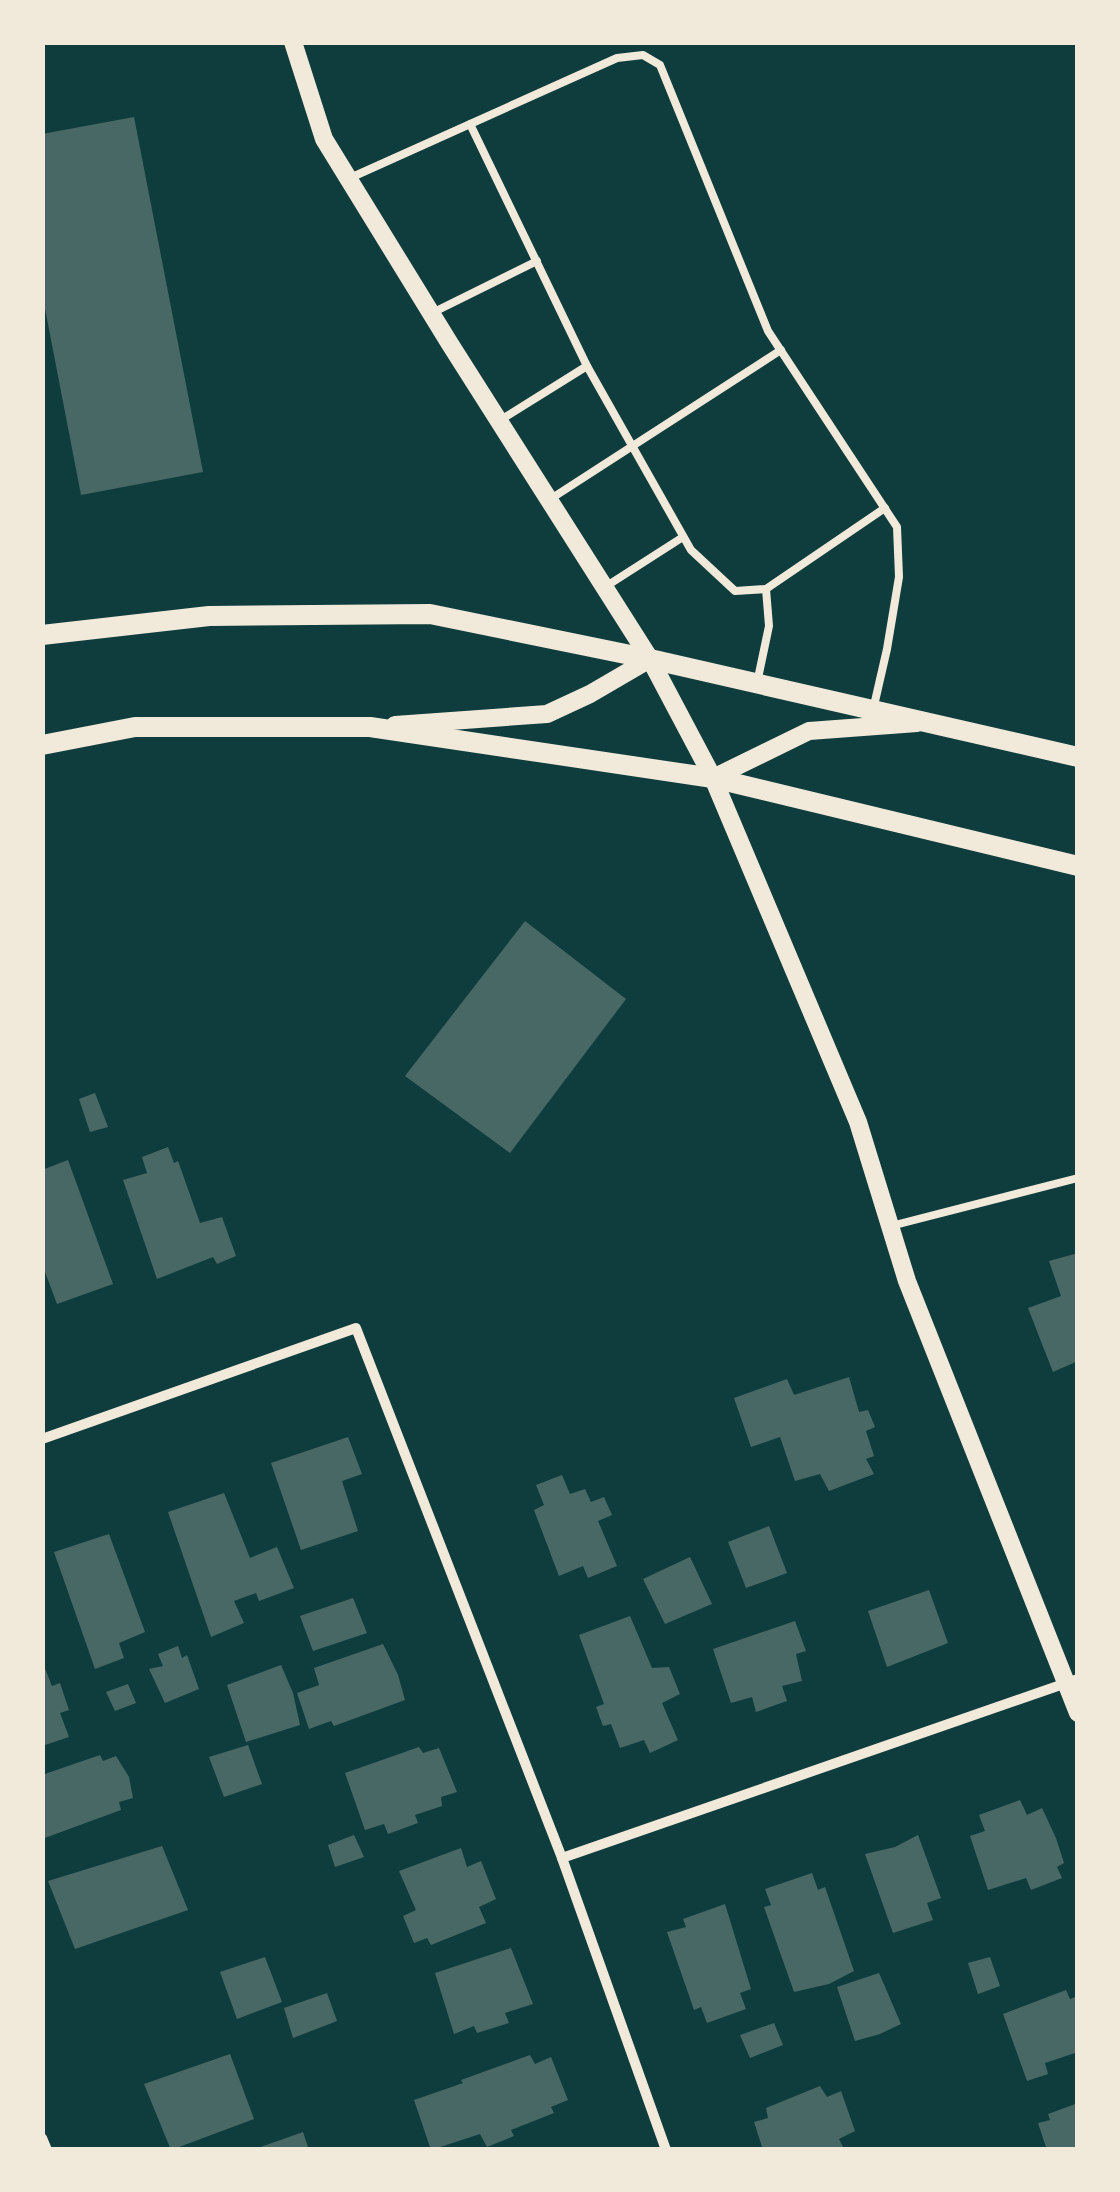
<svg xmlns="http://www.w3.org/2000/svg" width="1120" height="2192" viewBox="0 0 1120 2192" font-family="Raleway,sans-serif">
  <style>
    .building { fill: #486865 }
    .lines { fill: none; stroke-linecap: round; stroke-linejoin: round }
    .service { stroke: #f1e9da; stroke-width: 8 }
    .minor { stroke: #f1e9da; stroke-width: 10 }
    .tertiary { stroke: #f1e9da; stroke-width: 18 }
    .secondary { stroke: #f1e9da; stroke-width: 20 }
  </style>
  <rect width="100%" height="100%" fill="#0f3d3e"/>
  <g class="building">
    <path d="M134,117l69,355 -122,23 -39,-202v-159z"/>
    <path d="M525,921l101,78 -116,154 -105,-77z"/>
    <path d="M95,1093l13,34 -18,5 -11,-33z"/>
    <path d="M168,1147l6,16 4,-2 22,62 22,-6 14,39 -19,8 -4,-7 -56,22 -34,-99 24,-7 -5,-16z"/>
    <path d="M68,1160l45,124 -56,20 -15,-40v-94z"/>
    <path d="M1078,1253v108l-25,11 -25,-64 33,-12 -12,-35z"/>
    <path d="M849,1377l10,35 9,-2 7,17 -9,4 8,25 -8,3 8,15 -45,17 -9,-17 -25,7 -15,-44 -29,10 -17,-49 53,-19 7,16z"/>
    <path d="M348,1437l14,37 -20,7 16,50 -57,19 -30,-87z"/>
    <path d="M562,1475l8,19 15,-5 6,13 13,-5 8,18 -14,6 19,45 -29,12 -5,-12 -24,10 -25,-66 10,-5 -8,-20z"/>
    <path d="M224,1493l26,65 27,-11 17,41 -35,13 -3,-8 -22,8 10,22 -33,14 -43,-125z"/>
    <path d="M769,1526l18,47 -41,15 -18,-46z"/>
    <path d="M109,1534l36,98 -26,11 5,15 -29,11 -41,-117z"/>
    <path d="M690,1557l22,47 -47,20 -22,-45z"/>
    <path d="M929,1590l19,53 -61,24 -19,-56z"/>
    <path d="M353,1598l14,35 -54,18 -13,-35z"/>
    <path d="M630,1616l22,52 17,-1 11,27 -18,9 16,37 -28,13 -6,-13 -24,8 -9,-24 -8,2 -7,-19 8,-3 -25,-69z"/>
    <path d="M795,1621l11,30 -10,3 6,27 -20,5 5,15 -31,11 -4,-15 -21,6 -18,-54z"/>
    <path d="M383,1644l15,31 7,25 -71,26 -3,-5 -22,8 -12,-36 22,-8 -5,-17z"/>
    <path d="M178,1646l4,12 5,-3 12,34 -34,14 -16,-34 14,-3 -5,-12z"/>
    <path d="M42,1661l10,25 8,-3 9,27 -9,3 9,24 -27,9z"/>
    <path d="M281,1665l12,28 7,32 -54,17 -19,-57z"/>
    <path d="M128,1684l8,19 -21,8 -9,-19z"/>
    <path d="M248,1745l14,39 -38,13 -15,-40z"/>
    <path d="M419,1747l4,6 16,-5 18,44 -16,5 1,9 -27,9 3,8 -30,11 -4,-10 -19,6 -20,-57z"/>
    <path d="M100,1755l3,6 13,-5 13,21 4,21 -14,4 2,8 -79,29v-64z"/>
    <path d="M1020,1800l7,15 15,-7 14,30 8,25 -7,4 5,11 -31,12 -5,-12 -38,12 -18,-54 15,-5 -6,-16z"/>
    <path d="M354,1835l10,22 -29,10 -7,-22z"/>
    <path d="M918,1835l23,63 -14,5 6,17 -40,13 -28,-79 30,-7z"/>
    <path d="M162,1846l26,64 -113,39 -27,-68z"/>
    <path d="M461,1848l6,19 14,-6 15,38 -17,8 7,16 -55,22 -4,-7 -13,5 -11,-27 13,-6 -17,-39z"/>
    <path d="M812,1873l6,17 7,-3 29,84 -25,13 -35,8 -30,-85 7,-2 -6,-16z"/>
    <path d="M725,1904l26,85 -11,4 6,16 -39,14 -6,-16 -7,3 -27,-78 19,-5 -3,-8z"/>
    <path d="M511,1948l22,56 -28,9 4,10 -32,10 -3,-7 -20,8 -19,-61z"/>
    <path d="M265,1957l17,45 -45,17 -17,-47z"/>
    <path d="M990,1957l10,29 -22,8 -10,-31z"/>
    <path d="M879,1973l22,51 -21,10 -25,7 -18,-54z"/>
    <path d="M1066,1990l4,9 8,-3v56l-33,11 3,11 -21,7 -24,-67z"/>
    <path d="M327,1993l10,28 -44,17 -9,-30z"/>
    <path d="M774,2023l9,22 -33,13 -10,-23z"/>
    <path d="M230,2054l24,65 -83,31 -27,-66z"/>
    <path d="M530,2055l5,9 16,-7 17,43 -17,7 3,6 -43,17 3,6 -27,11 -7,-13 -49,16 -17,-50 49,-17 -2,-3z"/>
    <path d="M820,2086l7,11 14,-6 14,40 -16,8 4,8 -6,3h-74l-9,-28 14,-4 -2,-10z"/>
    <path d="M1078,2103v47h-31l-9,-27 12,-3 -2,-6z"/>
    <path d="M303,2132l6,18h-54v-1z"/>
  </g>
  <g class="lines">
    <g class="service">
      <path d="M470,124l117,242 104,184 44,41 31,-2 119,-81"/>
      <path d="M350,178l267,-120 26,-3 17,10 108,266 129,196 2,50 -12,72 -14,61"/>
      <path d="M432,313l105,-52"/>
      <path d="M499,421l88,-55"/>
      <path d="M549,500l232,-150"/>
      <path d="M605,587l78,-50"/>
      <path d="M757,683l12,-57 -3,-37"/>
      <path d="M891,1226l187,-48"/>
    </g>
    <g class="minor">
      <path d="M42,1439l314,-111 206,530 104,292"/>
      <path d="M562,1858l516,-179"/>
      <path d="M42,2138l5,12"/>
    </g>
    <g class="tertiary">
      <path d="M293,42l31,97 126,205 200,315 63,119 145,344 49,159 171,432"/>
      <path d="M395,725l152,-11 43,-20 60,-35"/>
      <path d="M713,778l96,-47 108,-8"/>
    </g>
    <g class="secondary">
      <path d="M42,635l167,-19 221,-2 220,45 428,98"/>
      <path d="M42,745l93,-18h235l343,51 365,88"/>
    </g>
  </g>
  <rect width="1120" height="2192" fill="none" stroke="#f1e9da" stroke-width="90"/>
</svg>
